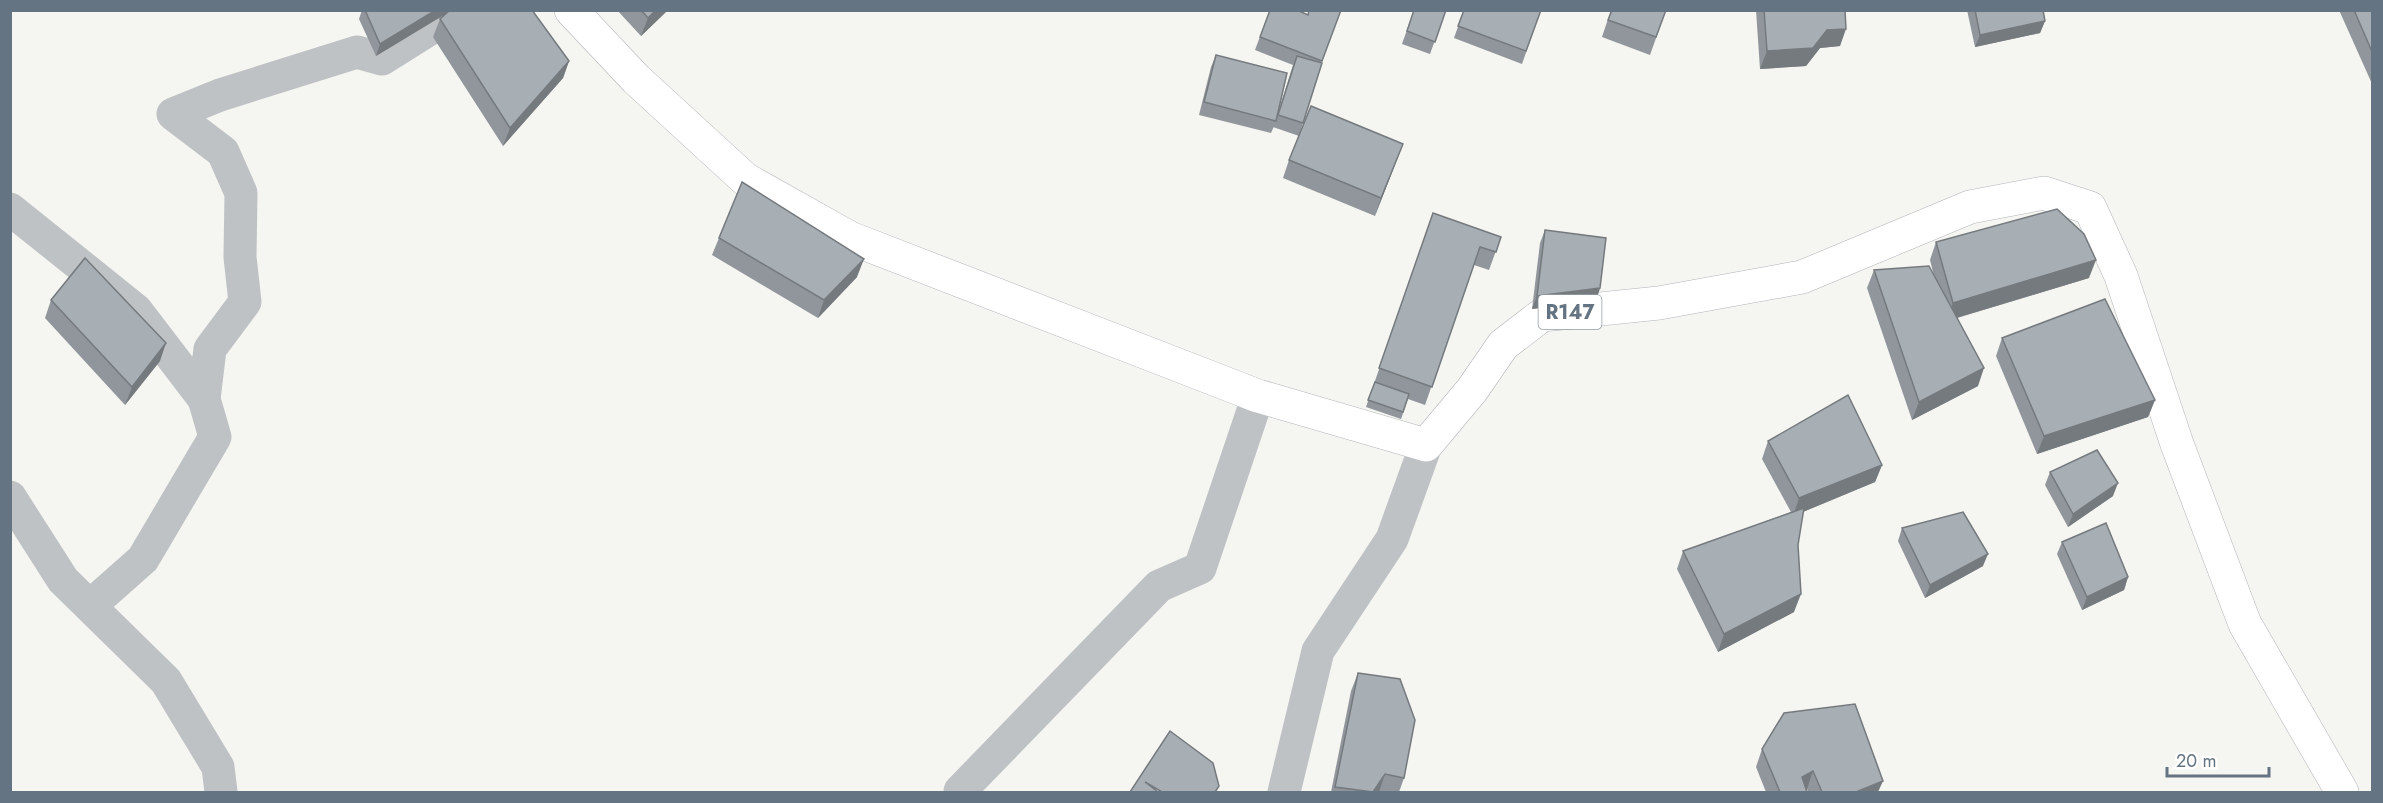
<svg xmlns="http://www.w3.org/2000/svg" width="2383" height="803" viewBox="0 0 2383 803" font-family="Jost,sans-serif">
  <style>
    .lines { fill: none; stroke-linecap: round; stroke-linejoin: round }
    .primary-casing { stroke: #b1b6b9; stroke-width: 34 }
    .street { stroke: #bec2c5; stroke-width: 33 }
    .primary { stroke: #fff; stroke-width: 33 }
    .wall { fill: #90969b }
    .shaded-wall { fill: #757a7e }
    .building { fill: #a7aeb4; stroke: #757a7e; stroke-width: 1.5 }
    .labels { text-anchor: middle; stroke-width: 6; stroke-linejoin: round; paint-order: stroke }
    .shield { fill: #fff; stroke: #939ea8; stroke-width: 1.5 }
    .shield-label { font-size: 20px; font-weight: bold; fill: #657482 }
  </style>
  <rect width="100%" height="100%" fill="#f5f5f1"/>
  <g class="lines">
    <defs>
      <path id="primary" d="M571,10l65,69 109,100 105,59 408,158 168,49 46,-55 31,-45 39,-30 117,-12 143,-26 168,-70 74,-14 46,15 31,68 56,168 68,180 97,168"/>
    </defs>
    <use href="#primary" class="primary-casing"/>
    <g class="street">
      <path d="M10,209l126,101 68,89 6,-50 35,-47 -5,-45 1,-64 -18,-41 -50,-38 47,-19 137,-43 25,7 78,-49"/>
      <path d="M10,497l53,83 103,101 52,86 3,25"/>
      <path d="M90,606l53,-47 72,-122 -11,-38"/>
      <path d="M960,791l199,-205 41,-18 58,-172"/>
      <path d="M1284,792l34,-141 74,-112 34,-94"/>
    </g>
    <use href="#primary" class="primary"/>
  </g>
  <g class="wall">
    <path d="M362,10h170l37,51 -6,17 -60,68 -70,-109 7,-18 4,-4 -68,41 -17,-37z"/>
    <path d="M617,10h51l-27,26z"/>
    <path d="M1270,10l38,5 33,-5 -20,53 -22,73 -26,-9 2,-3 -4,9 -72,-18 12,-48 5,-12 60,64 17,-54 -38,-15z"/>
    <path d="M1414,10h32l-16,44 -28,-10z"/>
    <path d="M1464,10h77l-19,54 -68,-26z"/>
    <path d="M1611,10h55l-16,45 -48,-18z"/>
    <path d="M1756,10h89l-5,36 -20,2 -14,18 -46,3z"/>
    <path d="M1967,10h76l2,11 -5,12 -65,14z"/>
    <path d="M2339,10h34v76z"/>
    <path d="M1289,160l107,2 -21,54 -92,-38z"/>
    <path d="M1433,213l68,24 -12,33 -15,-5 -49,140 -17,-6 -7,20 -35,-12z"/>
    <path d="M1545,230l55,58 -4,13 -64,8 8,-66z"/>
    <path d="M719,238l138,39 -39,41 -106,-63z"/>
    <path d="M1936,242l153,36 -132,40 21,68 -66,34 -45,-132 7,-18 60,6 -4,-16z"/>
    <path d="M51,300l109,61 -35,44 -80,-87z"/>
    <path d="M2002,338l153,62 -7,17 -111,37 -41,-98z"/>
    <path d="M1768,441l114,24 -7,17 -72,30 -5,33 -4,67 -76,40 -41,-83 6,-18 108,-39 -29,-53z"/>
    <path d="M2050,472l63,24 -45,31 -23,-42z"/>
    <path d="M1902,528l81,38 -58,32 -27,-57z"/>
    <path d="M2062,542l66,35 -4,13 -42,20 -25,-56z"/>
    <path d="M1358,673l46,105 -5,14h-68l20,-101z"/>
    <path d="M1762,749l116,43h-70l-1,-3h-1l1,3h-41l-10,-25z"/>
  </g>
  <g class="shaded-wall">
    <path d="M436,10h16l-76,46 4,-12z"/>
    <path d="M656,10h12l-27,26 7,-18z"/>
    <path d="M2045,21l-5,12 -65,14 5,-12z"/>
    <path d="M1846,29l-6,17 -20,2 -14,18 -46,3 7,-18 60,-21z"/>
    <path d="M569,61l-6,17 -60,68 7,-18z"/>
    <path d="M1403,144l-28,72 6,-18z"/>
    <path d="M864,259l-7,18 -39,41 6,-18z"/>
    <path d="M2096,260l-7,18 -143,43 7,-18z"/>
    <path d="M1600,288l-4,13 -64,8 5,-13z"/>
    <path d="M166,343l-6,18 -35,44 7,-18z"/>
    <path d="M1984,368l-6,18 -66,34 7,-18z"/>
    <path d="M2155,400l-7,17 -111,37 7,-18z"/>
    <path d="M1882,465l-7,17 -82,34 6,-18z"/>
    <path d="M2118,483l-5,13 -45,31 5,-13z"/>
    <path d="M1988,554l-5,12 -58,32 5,-13z"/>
    <path d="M2128,577l-4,13 -42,20 5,-13z"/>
    <path d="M1801,594l-7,18 -76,40 6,-18z"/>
    <path d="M1813,771l-6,18 -8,3 3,-15z"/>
    <path d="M1385,774l-6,18h-6z"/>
    <path d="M1883,781l-5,11h-22z"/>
  </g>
  <g class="building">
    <path d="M365,10h71l-56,34z"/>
    <path d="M450,10h82l37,51 -59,67 -70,-109z"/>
    <path d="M641,10h15l-8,8z"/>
    <path d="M1270,10h27l11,5 1,-5h32l-19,51 -62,-24z"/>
    <path d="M1414,10h32l-11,32 -28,-11z"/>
    <path d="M1464,10h77l-15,41 -68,-25z"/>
    <path d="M1612,10h54l-10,27 -48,-17z"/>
    <path d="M1764,10h81l1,19 -19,1 -14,18 -46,3z"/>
    <path d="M1975,10h68l2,11 -65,14z"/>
    <path d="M2354,10h19v44z"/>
    <path d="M1216,55l71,18 -11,48 -72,-19z"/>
    <path d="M1297,56l25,7 -19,60 -25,-8z"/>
    <path d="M1311,106l92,38 -22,54 -92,-38z"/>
    <path d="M742,182l122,77 -40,41 -105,-62z"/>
    <path d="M2057,209l27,25 12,26 -143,43 -17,-61z"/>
    <path d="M1433,213l68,24 -5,15 -16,-5 -48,140 -53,-19z"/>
    <path d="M1545,230l61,8 -6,50 -63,8z"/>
    <path d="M85,258l81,85 -34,44 -81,-87z"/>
    <path d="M1929,266l55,102 -65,34 -45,-132z"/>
    <path d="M2105,299l50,101 -111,36 -42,-98z"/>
    <path d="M1375,382l34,12 -6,18 -35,-12z"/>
    <path d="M1848,395l34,70 -83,33 -31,-57z"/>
    <path d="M2097,450l21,33 -45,31 -23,-42z"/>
    <path d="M1804,508l-6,37 3,49 -77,40 -41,-83z"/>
    <path d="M1963,512l25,42 -58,31 -28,-57z"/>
    <path d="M2106,523l22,54 -41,20 -25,-55z"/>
    <path d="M1358,673l42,6 15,41 -11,58 -19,-4 -12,18 -38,-5z"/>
    <path d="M1855,704l28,77 -27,11h-34l-9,-21 -11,6 5,15h-27l-18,-43 22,-36z"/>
    <path d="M1170,731l43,32 6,23 -4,6h-53l-17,-10 13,10h-28z"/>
  </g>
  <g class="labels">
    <rect class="shield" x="1538.5" y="295" width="63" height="34" rx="4.5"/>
    <g class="shield-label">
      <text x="1570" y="319">R147</text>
    </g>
  </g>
  <rect width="2383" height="803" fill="none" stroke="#657482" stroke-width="24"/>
  <path d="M2167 767v9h102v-9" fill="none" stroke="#657482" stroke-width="3"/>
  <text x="2176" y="767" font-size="18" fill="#657482" stroke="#ffffff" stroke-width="4.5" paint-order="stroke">20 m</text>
</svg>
